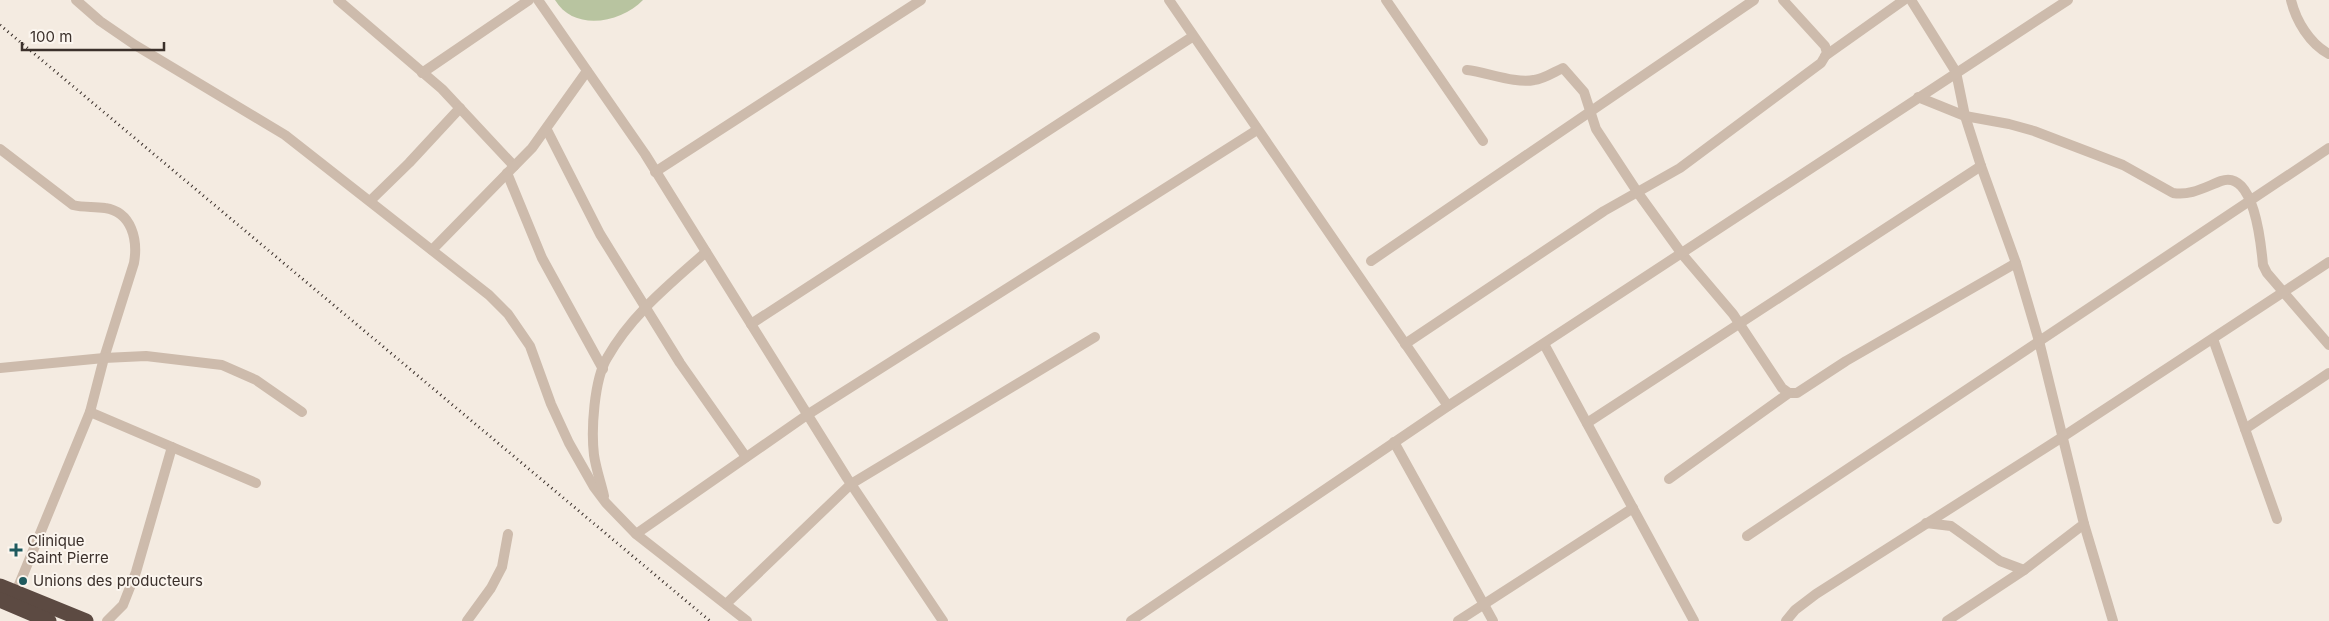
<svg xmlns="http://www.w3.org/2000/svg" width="2329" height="621" viewBox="0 0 2329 621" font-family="Inter,sans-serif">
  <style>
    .green { fill: #b8c4a0 }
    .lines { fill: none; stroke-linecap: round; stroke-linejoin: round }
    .street { stroke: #cdbbac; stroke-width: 10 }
    .highway { stroke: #5c4a42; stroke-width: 15 }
    .rail { stroke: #3b302b; stroke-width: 3; stroke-dasharray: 1 4; stroke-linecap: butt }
    .poi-dot { fill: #1f5a5e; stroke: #fbf5ee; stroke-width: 2 }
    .labels { text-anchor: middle; stroke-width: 4; stroke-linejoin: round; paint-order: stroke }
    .poi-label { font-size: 15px; fill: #3b302b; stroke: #fbf5ee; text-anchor: start }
  </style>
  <rect width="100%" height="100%" fill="#f4ebe1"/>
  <path class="green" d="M555,0h88c-22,23 -69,32 -88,0z"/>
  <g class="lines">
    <g class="street">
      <path d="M76,0l24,21 35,24 150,90 204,160 19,19 22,32 21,58 18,39 25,44 12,16 30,31 111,87"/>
      <path d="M338,0l104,89 72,77"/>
      <path d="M538,0l107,154 202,324 96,143"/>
      <path d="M1169,0l279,406"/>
      <path d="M1386,0l97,141"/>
      <path d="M1911,0l45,72 9,44 16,50 35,97 23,78 45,183 -60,46 -77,51"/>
      <path d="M2291,0c5,21 19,44 38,54"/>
      <path d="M1825,56l79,-56"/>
      <path d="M1467,70c19,2 49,14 67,10 10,-1 20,-8 29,-12l21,24 12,37 42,64 44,61 51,60 49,74 7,5h8l49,-32 170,-98"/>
      <path d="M422,73l107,-73"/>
      <path d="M1918,97l47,19 44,8 25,7 89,34 50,28c18,3 32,-6 48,-12 33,-12 40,62 42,84l4,8 62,72"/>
      <path d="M547,130l53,104 80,129 66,94"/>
      <path d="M0,149l73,56c11,3 21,1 32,3 27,4 33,32 29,55l-30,95 -14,54 -74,180"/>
      <path d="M655,172l266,-172"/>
      <path d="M507,173l35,85 61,111"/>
      <path d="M370,201l39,-38 51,-55"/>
      <path d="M432,250l100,-102 55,-77"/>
      <path d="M1371,261l383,-261"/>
      <path d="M751,324l441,-287"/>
      <path d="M2213,339l64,180"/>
      <path d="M1405,344l199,-133 76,-43 141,-105 6,-10 -2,-7 -42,-46"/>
      <path d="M1544,344l150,277"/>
      <path d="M0,368l104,-10 42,-2 76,9 34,15 46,32"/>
      <path d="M90,412l166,71"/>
      <path d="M1587,423l394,-257"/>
      <path d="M2245,429l84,-56"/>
      <path d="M1394,442l99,179"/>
      <path d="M1669,479l120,-86"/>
      <path d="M604,496c-3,-13 -8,-27 -10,-41 -3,-25 0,-75 13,-97 24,-43 63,-74 99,-106"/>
      <path d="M1926,523l25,3 49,35 24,9"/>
      <path d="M2084,524l29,97"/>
      <path d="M636,534l171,-119 450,-285"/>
      <path d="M1747,536l582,-388"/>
      <path d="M726,604l125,-120 244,-147"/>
      <path d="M107,621l16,-16 13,-33 36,-125"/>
      <path d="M467,621l24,-33 11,-21 6,-33"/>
      <path d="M1131,621l317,-215 620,-406"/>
      <path d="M1458,621l175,-113"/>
      <path d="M1786,621l9,-11 21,-16 248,-158 265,-174"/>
    </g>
    <g class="highway">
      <path d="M0,586l86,35"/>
      <path d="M0,600l49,21"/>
    </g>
    <path class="rail" d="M0,25l710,596"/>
  </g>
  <g class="poi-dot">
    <path d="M13.5 542.5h5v5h5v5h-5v5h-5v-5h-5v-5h5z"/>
    <circle cx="23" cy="581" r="5"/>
  </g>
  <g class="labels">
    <g class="poi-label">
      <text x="27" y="546">Clinique<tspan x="27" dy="17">Saint Pierre</tspan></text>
      <text x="33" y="586">Unions des producteurs</text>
    </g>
  </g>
  <path d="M22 42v8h142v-8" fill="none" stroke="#3b302b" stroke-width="2.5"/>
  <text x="30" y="42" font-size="15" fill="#3b302b" stroke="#fbf5ee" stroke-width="4" paint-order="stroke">100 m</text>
</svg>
